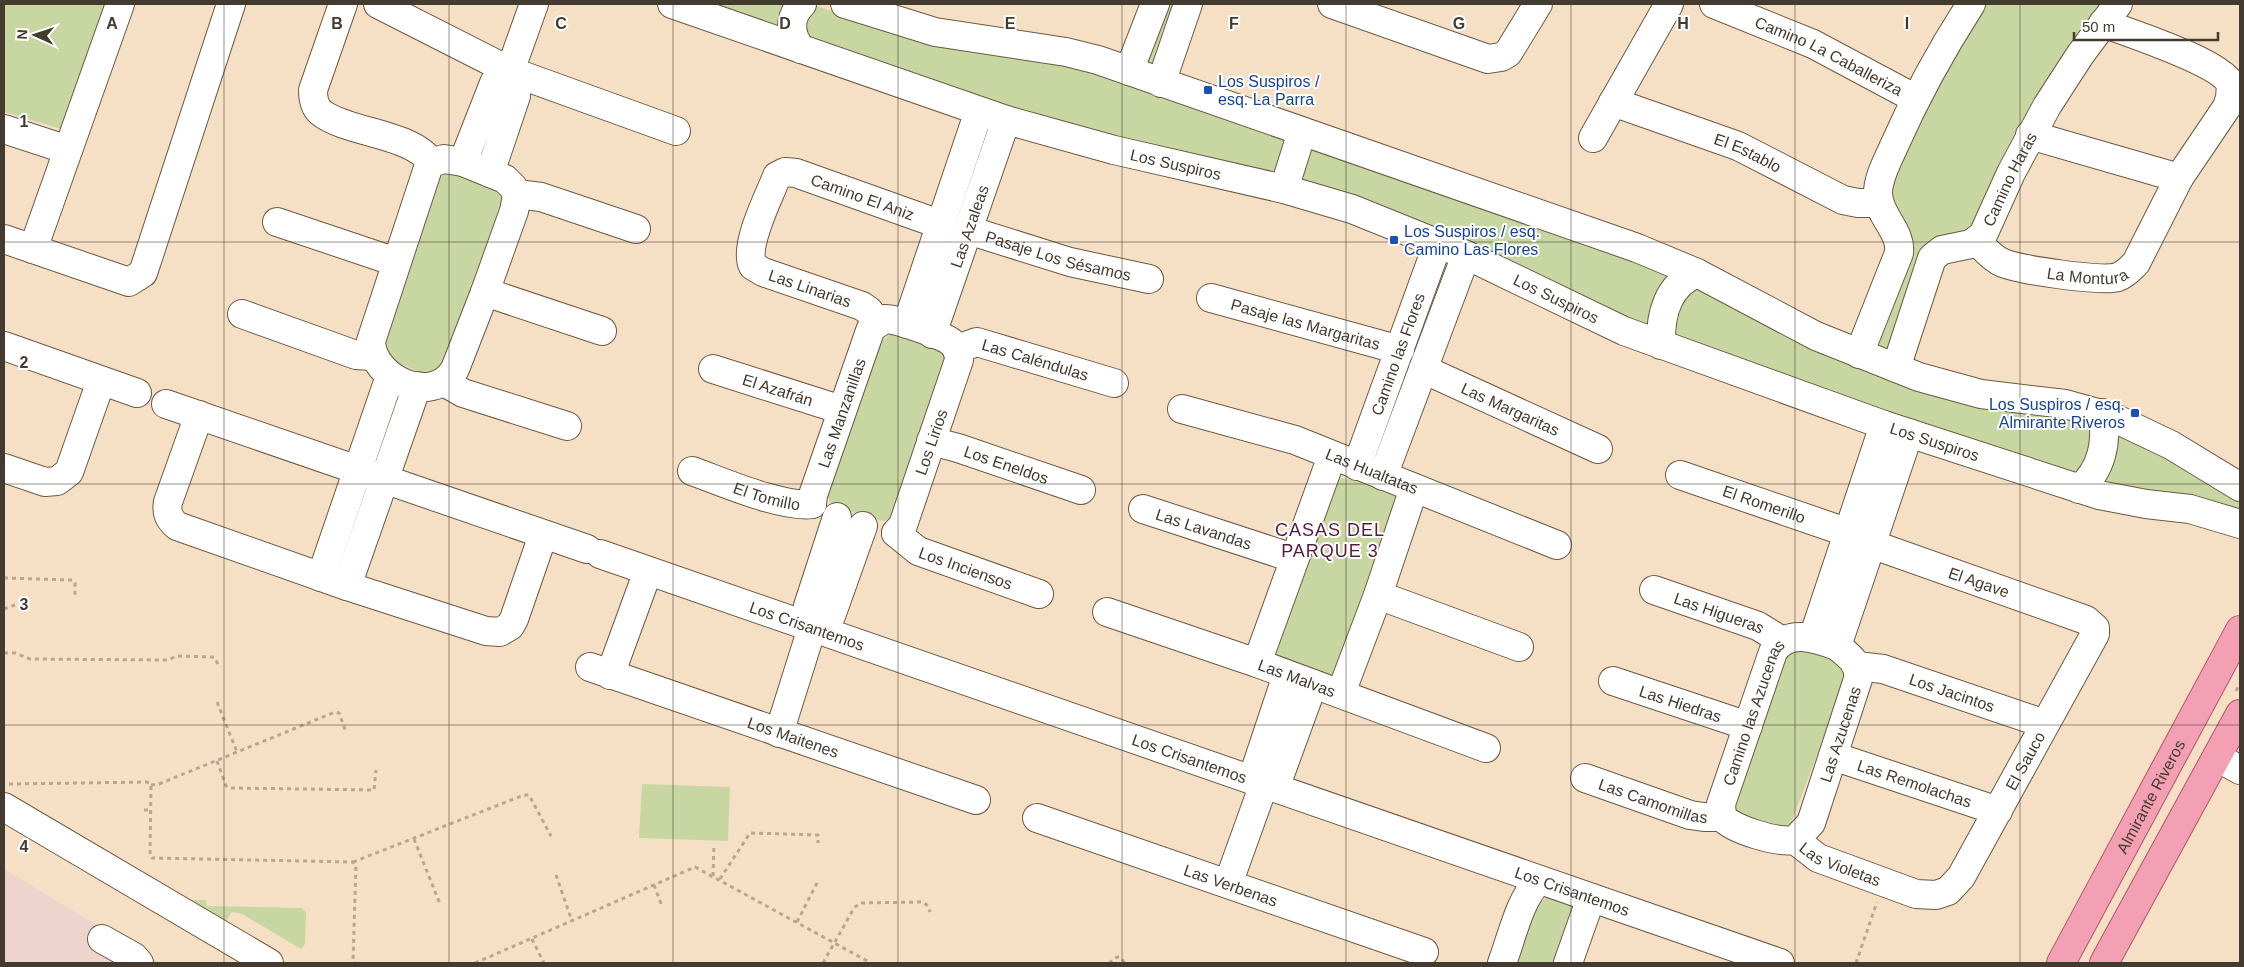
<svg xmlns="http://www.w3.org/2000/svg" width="2244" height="967" viewBox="0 0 2244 967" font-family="Arial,sans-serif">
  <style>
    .industrial { fill: #edd4cc }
    .green { fill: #c8d6a2 }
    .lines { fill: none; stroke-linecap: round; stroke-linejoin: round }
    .minor-casing { stroke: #6c5942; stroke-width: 30 }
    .major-casing { stroke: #b15367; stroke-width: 30 }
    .path { stroke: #b7a691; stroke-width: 3; stroke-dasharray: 4 4; stroke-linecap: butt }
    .minor { stroke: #fff; stroke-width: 28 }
    .major { stroke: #f3a0b5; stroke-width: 28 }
    .grid { fill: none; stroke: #443b30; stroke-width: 1; stroke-opacity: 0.55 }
    .transit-dot { fill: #1a4fb4; stroke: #fff; stroke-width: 2 }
    .labels { text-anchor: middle; stroke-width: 4; stroke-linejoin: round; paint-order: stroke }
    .street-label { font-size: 16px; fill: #443b30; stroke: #fff }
    .transit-label { font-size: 16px; fill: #164399; stroke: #fff; text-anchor: start }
    .neighbourhood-label { font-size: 18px; letter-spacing: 1px; fill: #581a3c; stroke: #fff }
    .grid-label { font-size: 16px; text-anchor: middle; font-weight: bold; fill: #443b30; stroke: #fff; stroke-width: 4; stroke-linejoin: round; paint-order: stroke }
  </style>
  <rect width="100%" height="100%" fill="#f6e0c5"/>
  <path class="industrial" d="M4,869l156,94h-156z"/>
  <g class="green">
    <path d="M4,4h102l-41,126 -61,-18z"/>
    <path d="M707,4h87l-9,32z"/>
    <path d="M1165,4h12l-20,59 -8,4 -3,-5z"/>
    <path d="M1984,4h122l-128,219 -19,14 -71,118 -13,-4 33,-89 -15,-50 -3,-23 37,-89z"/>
    <path d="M814,5l68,23 205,40 195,69 3,7 -9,27 -6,1c-82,-17 -164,-36 -244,-60 -71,-22 -141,-47 -212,-71l-6,-2 -13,-18z"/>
    <path d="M1304,146l368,127 -21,55 -356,-147z"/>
    <path d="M444,169l44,12 15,15 -53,159 -9,16 -18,2 -33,-13 -10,-22 55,-162z"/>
    <path d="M1695,286l108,54 282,79 10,8 -11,44 -15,4 -391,-136 -7,-10 1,-19z"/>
    <path d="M891,334l49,14 7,8 -55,161 -8,4 -6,-1 -43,-13 -4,-3 -4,-9 51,-152z"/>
    <path d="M2116,430l124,70v13l-142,-31z"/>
    <path d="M1335,477l44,8 17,12 -62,178c-23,-3 -41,-9 -60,-23z"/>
    <path d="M1797,647l39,12 8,9 2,12 -55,143 -7,5 -44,-12 -7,-10 48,-145z"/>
    <path d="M642,784l88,3 -2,54 -89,-3z"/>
    <path d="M1551,896l18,7 4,13 -15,47h-44l24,-61z"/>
    <path d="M191,900h15l1,6 95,2 4,4 -1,32 -4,5 -59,-35 -10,-2 -6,9 -37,-18z"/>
  </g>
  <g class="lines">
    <defs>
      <g id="minor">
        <path d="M343,4l-30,86c0,9 2,19 10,24 26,19 92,20 108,49"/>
        <path d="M378,4l132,67 166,60"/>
        <path id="s1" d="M672,4l334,116 108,30 170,39 68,20 114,46 158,76 260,94 215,70 47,9 44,5 50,15"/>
        <path d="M845,4l90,28 131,20 32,8 539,188 60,25 119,63 103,41 62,17 84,10 47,13 59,28 69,42"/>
        <path d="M1332,4l156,55 13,-2 7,-4 30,-49"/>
        <path id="s2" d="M1714,4l99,40 103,55"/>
        <path d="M801,49c-11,-14 -13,-31 1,-45"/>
        <path d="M1129,71l26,-67"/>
        <path d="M1161,83l27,-79"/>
        <path id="s3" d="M1613,102l125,44 105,54 15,3h21"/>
        <path d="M4,129l64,21"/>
        <path d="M2030,135l149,43"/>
        <path d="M1593,138l76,-134"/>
        <path d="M444,159l19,3 42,17 8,8 4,9 -3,15 -29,81 -30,77c-22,38 -83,10 -84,-28l57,-173 3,-5z"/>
        <path d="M463,162l31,-79 5,-6 11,-6 24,-67"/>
        <path d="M490,173l26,-77v-12l-6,-13"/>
        <path d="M1284,189l18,-57"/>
        <path d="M517,196l8,-1 16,2 95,32"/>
        <path d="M277,222l119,40"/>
        <path id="s4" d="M968,230l102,32 79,17"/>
        <path d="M4,239l125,43 14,-9 88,-269"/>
        <path id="s5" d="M1977,241c7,8 16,18 26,22 18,7 98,19 115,14 8,-3 12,-8 18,-14l43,-85 48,-71 3,-9 1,-14c-13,-23 -100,-50 -128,-61"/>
        <path d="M33,249l87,-245"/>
        <path d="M485,292l117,39"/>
        <path id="s6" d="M1211,298l189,52"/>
        <path d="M242,314l114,41 17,1"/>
        <path id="s7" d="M877,323l-8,-12 -7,-5 -99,-34 -10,-6c-10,-20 16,-69 24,-90l8,-4 11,1 143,51"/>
        <path d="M907,324l72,-213"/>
        <path id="s8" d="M932,334l74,-214"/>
        <path d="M1661,345c-1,-29 6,-60 36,-72"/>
        <path d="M4,346l133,47"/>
        <path id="s9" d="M957,349l20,-7 137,41"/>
        <path d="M1859,354l40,-101c3,-22 -21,-37 -21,-60 0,-16 10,-33 16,-47 22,-50 48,-97 77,-142"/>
        <path id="s10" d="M1896,368l36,-110 10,-8 29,-6 12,-9 28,-62 36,-67 33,-51 38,-51"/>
        <path id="s11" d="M713,369l129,41"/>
        <path id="s12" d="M1423,369l175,80"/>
        <path d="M444,382l19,11 104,33"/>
        <path d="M166,404l421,145"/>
        <path id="s13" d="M1182,409l113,31 262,105"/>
        <path d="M199,415l-31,87c-2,11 1,17 9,24l170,60 139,45 14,1 10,-6 4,-7 29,-84"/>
        <path id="s14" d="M931,441l27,7 123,42"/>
        <path id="s15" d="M1357,466l81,-223"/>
        <path d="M4,468l41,14 12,-1 12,-9 32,-91"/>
        <path id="s16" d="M692,471c31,11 90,37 120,33"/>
        <path id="s17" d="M1680,475l169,58"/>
        <path d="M1383,476l83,-221"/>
        <path d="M2079,489c23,-19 29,-48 23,-76"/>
        <path id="s18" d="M812,504l1,-9 58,-167 14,-9c9,-1 60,17 66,23 6,5 8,11 8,18l-56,165 -7,8"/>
        <path id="s19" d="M1143,509l150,49"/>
        <path id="s20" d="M896,533l22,18 121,43"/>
        <path id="s21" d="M600,554l1180,409"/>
        <path d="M321,577l69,-201"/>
        <path d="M347,586l70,-200"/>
        <path id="s22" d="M1654,590l104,36 24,15"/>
        <path d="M1378,595l141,52"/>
        <path id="s23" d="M1107,612l150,51 229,85"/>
        <path d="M812,628l9,-3 10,-9 32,-90"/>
        <path d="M1813,638l71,-213"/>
        <path d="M1257,663l75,-207"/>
        <path id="s24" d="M1857,666l26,3 162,55"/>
        <path id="s25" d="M590,667l386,133"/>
        <path d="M610,675l38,-104"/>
        <path id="s26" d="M1613,681l135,45"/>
        <path d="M1341,693l37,-98 36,-107"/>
        <path d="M779,733l33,-105 -5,-16 1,-6 29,-89"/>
        <path id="s27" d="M1833,756l165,55"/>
        <path d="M2217,757l23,13"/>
        <path id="s28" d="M1585,778l105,37 14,2h18"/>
        <path d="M1252,780l35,-105"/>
        <path d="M1275,788l38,-104"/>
        <path d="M4,807l265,156"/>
        <path id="s29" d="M1722,817c11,13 56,26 73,23l16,-17 47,-144c2,-16 -10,-24 -21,-33l72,-213"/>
        <path id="s30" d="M1722,817l-1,-13 52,-152c14,-24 42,-14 64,-6"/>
        <path id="s31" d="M1037,818l387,134"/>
        <path id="s32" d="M1795,840l23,18 98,36 20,1 12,-4 13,-14 134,-243v-6l-9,-8 -215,-76"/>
        <path d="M1228,884l36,-100"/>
        <path d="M102,939l32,18 5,6"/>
        <path d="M1502,963c10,-26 17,-62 36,-82"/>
        <path d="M1568,963l23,-65"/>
      </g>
      <g id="major">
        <path id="s33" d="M2061,963l179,-333"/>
        <path d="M2104,963l136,-249"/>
      </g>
    </defs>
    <use href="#minor" class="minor-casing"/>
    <use href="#major" class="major-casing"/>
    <g class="path">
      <path d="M4,578l68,2 3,3v13"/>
      <path d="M4,609l11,-4"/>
      <path d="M4,653h11l15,6 138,1 9,-4 37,1 4,7"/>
      <path d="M2236,691l4,-8"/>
      <path d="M217,702l20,50"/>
      <path d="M217,761l9,25 4,2 144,2 2,-20"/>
      <path d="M9,784l138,-2 4,3 -1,71 2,2 201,4 3,3 -3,96 2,2"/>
      <path d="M151,785l8,-1 176,-72 4,1 7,19"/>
      <path d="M144,810h6"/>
      <path d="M414,839l26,65"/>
      <path d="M353,862l171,-67h5l22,41"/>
      <path d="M556,875l16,46"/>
      <path d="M713,876l1,-32"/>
      <path d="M720,879l30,-46 68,2v8"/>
      <path d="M654,885l8,21"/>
      <path d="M797,922l21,-41"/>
      <path d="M532,939l12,24"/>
      <path d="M475,963l220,-96 176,96"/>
      <path d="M823,963l31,-55 6,-5 63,-1 5,4 2,6"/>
      <path d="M1109,963l8,-6h3l5,6"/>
      <path d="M1856,963l21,-61"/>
    </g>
    <use href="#minor" class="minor"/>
    <use href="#major" class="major"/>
  </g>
  <path class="grid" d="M224,4v959M449,4v959M673,4v959M898,4v959M1122,4v959M1346,4v959M1571,4v959M1795,4v959M2020,4v959M4,242h2236M4,484h2236M4,725h2236"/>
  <g class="transit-dot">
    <rect x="1203" y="85" width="10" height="10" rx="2.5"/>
    <rect x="1389" y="235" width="10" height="10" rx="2.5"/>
    <rect x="2130" y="408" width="10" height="10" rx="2.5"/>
  </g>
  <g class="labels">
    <g class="street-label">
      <text dy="6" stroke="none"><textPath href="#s2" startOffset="126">Camino La Caballeriza</textPath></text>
      <text dy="6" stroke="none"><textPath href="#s3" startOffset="144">El Establo</textPath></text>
      <text dy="6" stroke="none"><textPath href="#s1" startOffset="529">Los Suspiros</textPath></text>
      <text dy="6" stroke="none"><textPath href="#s10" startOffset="235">Camino Haras</textPath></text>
      <text dy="6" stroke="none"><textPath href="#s7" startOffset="325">Camino El Aniz</textPath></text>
      <text dy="6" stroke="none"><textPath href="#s8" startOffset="114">Las Azaleas</textPath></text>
      <text dy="6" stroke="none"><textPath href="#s4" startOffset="94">Pasaje Los Sésamos</textPath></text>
      <text dy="6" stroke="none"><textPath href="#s5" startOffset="120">La Montura</textPath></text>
      <text transform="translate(810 288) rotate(19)" y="6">Las Linarias</text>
      <text dy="6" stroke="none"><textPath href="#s1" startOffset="934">Los Suspiros</textPath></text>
      <text dy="6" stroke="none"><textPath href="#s6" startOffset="98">Pasaje las Margaritas</textPath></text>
      <text dy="6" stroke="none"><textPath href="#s15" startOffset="119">Camino las Flores</textPath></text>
      <text dy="6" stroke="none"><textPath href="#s9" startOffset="82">Las Caléndulas</textPath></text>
      <text dy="6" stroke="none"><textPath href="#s11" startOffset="68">El Azafrán</textPath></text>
      <text dy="6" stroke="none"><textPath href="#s12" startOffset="96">Las Margaritas</textPath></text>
      <text dy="6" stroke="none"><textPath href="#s18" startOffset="96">Las Manzanillas</textPath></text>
      <text dy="6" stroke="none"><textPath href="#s1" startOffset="1339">Los Suspiros</textPath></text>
      <text transform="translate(931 442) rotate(-71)" y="6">Los Lirios</text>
      <text dy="6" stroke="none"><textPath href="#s14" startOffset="79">Los Eneldos</textPath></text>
      <text dy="6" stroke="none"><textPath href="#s13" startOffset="200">Las Hualtatas</textPath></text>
      <text dy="6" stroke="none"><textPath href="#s16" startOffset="79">El Tomillo</textPath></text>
      <text dy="6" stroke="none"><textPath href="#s17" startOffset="89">El Romerillo</textPath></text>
      <text dy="6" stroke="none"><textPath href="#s19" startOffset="64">Las Lavandas</textPath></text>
      <text dy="6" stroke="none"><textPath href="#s20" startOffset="79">Los Inciensos</textPath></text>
      <text transform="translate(1979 582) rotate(19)" y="6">El Agave</text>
      <text dy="6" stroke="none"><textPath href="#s22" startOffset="69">Las Higueras</textPath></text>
      <text dy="6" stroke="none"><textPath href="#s21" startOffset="219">Los Crisantemos</textPath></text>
      <text dy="6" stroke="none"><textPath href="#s23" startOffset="201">Las Malvas</textPath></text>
      <text dy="6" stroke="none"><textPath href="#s24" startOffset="99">Los Jacintos</textPath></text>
      <text dy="6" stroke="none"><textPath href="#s26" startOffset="71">Las Hiedras</textPath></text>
      <text dy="6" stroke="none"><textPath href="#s30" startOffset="110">Camino las Azucenas</textPath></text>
      <text dy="6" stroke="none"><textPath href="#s29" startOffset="195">Las Azucenas</textPath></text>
      <text dy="6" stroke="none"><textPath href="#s25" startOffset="215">Los Maitenes</textPath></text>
      <text dy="6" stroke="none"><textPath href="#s21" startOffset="624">Los Crisantemos</textPath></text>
      <text dy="6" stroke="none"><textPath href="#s32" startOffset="318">El Sauco</textPath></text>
      <text dy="6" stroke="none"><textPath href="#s27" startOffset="86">Las Remolachas</textPath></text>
      <text dy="6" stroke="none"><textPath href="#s33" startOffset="189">Almirante Riveros</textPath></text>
      <text dy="6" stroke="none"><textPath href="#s28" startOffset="72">Las Camomillas</textPath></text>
      <text dy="6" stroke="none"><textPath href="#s32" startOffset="52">Las Violetas</textPath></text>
      <text dy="6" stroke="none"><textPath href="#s31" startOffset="205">Las Verbenas</textPath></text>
      <text dy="6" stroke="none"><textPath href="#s21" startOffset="1029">Los Crisantemos</textPath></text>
    </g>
    <g class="transit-label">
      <text x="1218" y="87">Los Suspiros /<tspan x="1218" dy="18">esq. La Parra</tspan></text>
      <text x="1404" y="237">Los Suspiros / esq.<tspan x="1404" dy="18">Camino Las Flores</tspan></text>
      <text x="2125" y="410" text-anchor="end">Los Suspiros / esq.<tspan x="2125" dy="18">Almirante Riveros</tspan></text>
    </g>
    <g class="neighbourhood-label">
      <text x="1330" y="536">CASAS DEL<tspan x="1330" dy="21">PARQUE 3</tspan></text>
    </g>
  </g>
  <g class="grid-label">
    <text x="112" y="29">A</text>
    <text x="337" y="29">B</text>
    <text x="561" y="29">C</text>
    <text x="785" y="29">D</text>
    <text x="1010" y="29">E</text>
    <text x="1234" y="29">F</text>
    <text x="1459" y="29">G</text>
    <text x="1683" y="29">H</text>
    <text x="1907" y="29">I</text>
    <text x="24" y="127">1</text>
    <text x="24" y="368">2</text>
    <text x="24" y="610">3</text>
    <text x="24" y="852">4</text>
  </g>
  <rect width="2244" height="967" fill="none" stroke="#443b30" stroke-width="10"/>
  <g transform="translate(35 35) rotate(273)" stroke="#ffffff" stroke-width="4" paint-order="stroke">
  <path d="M0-4L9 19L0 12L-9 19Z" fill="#443b30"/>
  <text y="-8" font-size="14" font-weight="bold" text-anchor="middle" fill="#443b30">N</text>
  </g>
  <path d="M2074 32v8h144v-8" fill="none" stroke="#443b30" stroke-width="2.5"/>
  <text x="2082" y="32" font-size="15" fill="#443b30" stroke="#ffffff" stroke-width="4" paint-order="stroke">50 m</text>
</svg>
